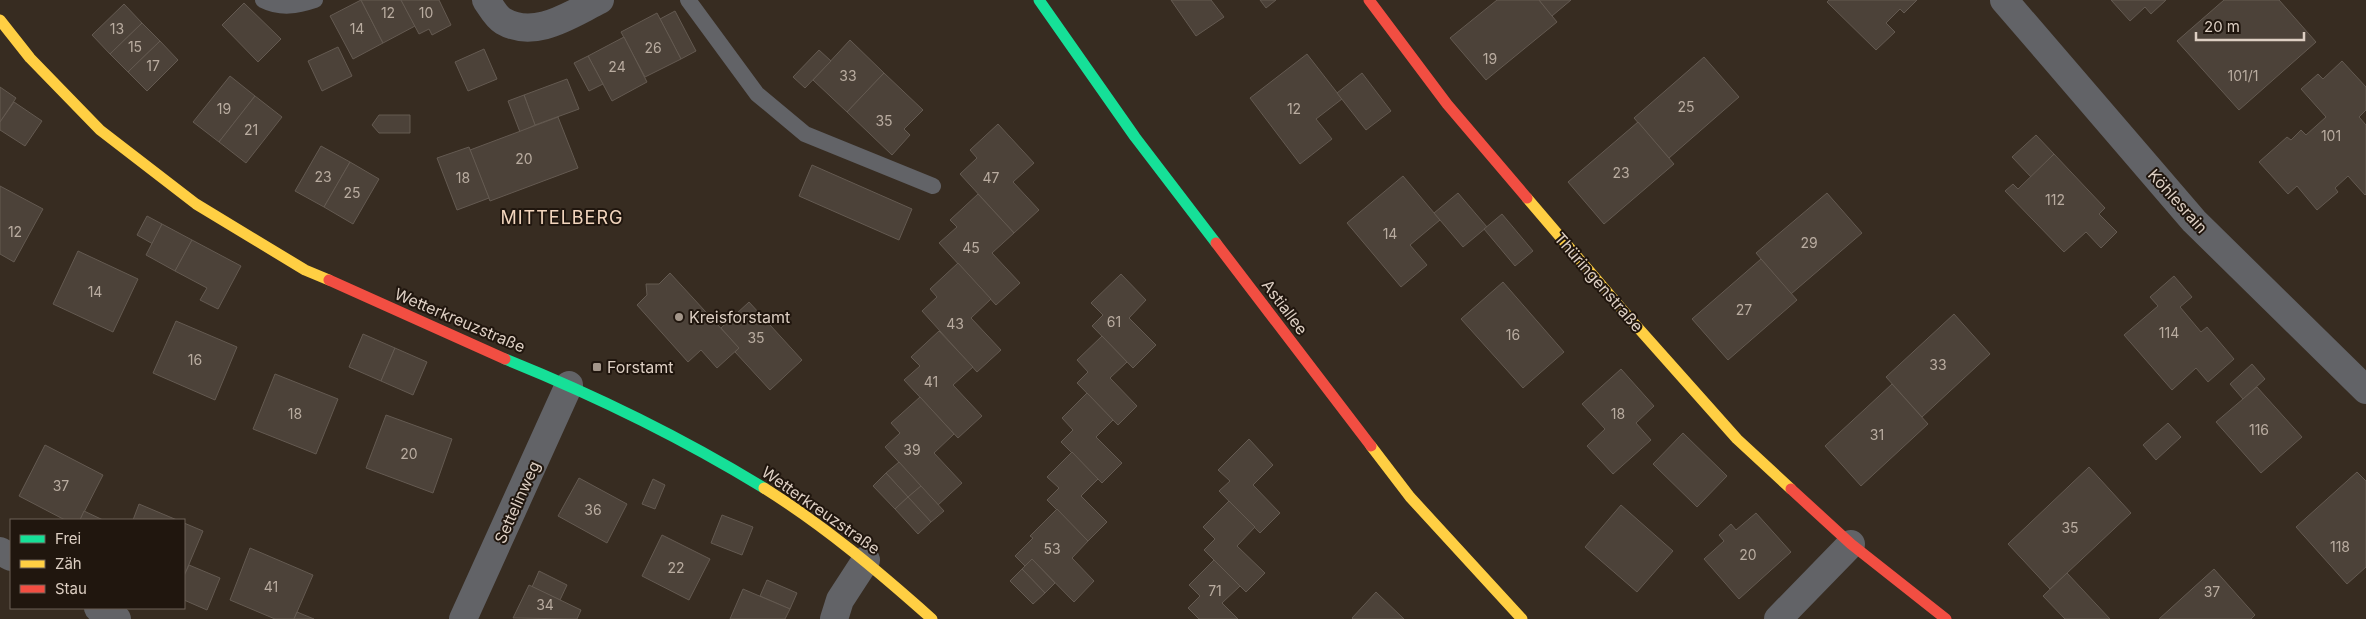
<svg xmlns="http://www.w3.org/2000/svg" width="2366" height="619" viewBox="0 0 2366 619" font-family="Inter,sans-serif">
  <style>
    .building { fill: #4c4239; stroke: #645a51 }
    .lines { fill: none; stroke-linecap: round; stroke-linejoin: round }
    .lane { stroke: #626367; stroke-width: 16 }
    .street { stroke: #626367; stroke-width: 28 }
    .fast { stroke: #16e098; stroke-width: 11 }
    .slow { stroke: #ffcf43; stroke-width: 11 }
    .jam { stroke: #f24e42; stroke-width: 11 }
    .poi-dot { fill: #a3968a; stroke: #20160e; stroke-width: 2 }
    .labels { text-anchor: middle; stroke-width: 4; stroke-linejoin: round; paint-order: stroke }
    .number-label { font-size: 14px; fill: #b9aca0 }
    .street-label { font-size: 16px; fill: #ddcfc3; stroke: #20160e }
    .poi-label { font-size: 16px; fill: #ddcfc3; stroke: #20160e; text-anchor: start }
    .neighbourhood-label { font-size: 18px; letter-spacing: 1px; fill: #f2d5bd; stroke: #20160e }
  </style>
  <rect width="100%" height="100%" fill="#372c21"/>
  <g class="building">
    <path d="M361,0l22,43 -30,16 -23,-43z"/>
    <path d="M361,0h40l14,26 -32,17z"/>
    <path d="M401,0h38l12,25 -19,10 -3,-6 -10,5z"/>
    <path d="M1171,0h40l13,17 -28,19z"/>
    <path d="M1260,0h16l-10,8z"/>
    <path d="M1497,0h42l18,22 -71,58 -36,-42z"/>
    <path d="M1539,0h32l-19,16z"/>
    <path d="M1829,0h88l-13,13 -4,-4 -14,14 9,9 -19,18 -49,-48z"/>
    <path d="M2111,0h55l-15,14 -6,-7 -15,14z"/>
    <path d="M2224,0h55l37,42 -77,68 -62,-69z"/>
    <path d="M244,3l37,36 -23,23 -36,-37z"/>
    <path d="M124,4l18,19 -32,31 -18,-19z"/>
    <path d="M675,11l21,40 -15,8 -21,-40z"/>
    <path d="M657,13l24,46 -36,18 -24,-45z"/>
    <path d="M142,23l18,18 -32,31 -18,-18z"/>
    <path d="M624,37l23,45 -35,19 -24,-45z"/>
    <path d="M850,40l34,33 -37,39 -34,-32z"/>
    <path d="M160,41l18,19 -31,31 -19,-19z"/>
    <path d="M338,47l14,29 -30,15 -14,-30z"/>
    <path d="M484,49l13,30 -29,12 -13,-29z"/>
    <path d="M819,50l12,11 -26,27 -12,-11z"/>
    <path d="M1307,54l35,45 -26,20 16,20 -32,25 -50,-66z"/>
    <path d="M588,56l15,28 -14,7 -15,-28z"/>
    <path d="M1704,57l35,40 -70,61 -35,-40z"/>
    <path d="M2342,61l24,26v23l-7,7 7,8v69l-1,1 -17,-19 -13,12 3,4 -21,18 -20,-24 -9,8 -29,-32 28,-25 4,3 10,-10 5,5 20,-18 -25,-28 17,-15 5,5z"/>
    <path d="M884,73l39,37 -19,19 6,6 -18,20 -45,-43z"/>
    <path d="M1362,73l29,38 -25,19 -29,-37z"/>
    <path d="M230,76l25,20 -36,46 -26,-20z"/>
    <path d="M567,79l12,30 -44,16 -11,-30z"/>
    <path d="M0,87l16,11 -16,24z"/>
    <path d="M524,95l11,30 -15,7 -12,-31z"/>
    <path d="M255,96l27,21 -36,46 -27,-21z"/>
    <path d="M14,102l28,19 -17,25 -25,-16v-8z"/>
    <path d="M379,115h31v18h-31l-7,-8z"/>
    <path d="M558,117l20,51 -88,33 -20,-51z"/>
    <path d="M1638,122l36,42 -70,60 -36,-42z"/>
    <path d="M998,124l36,39 -21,19 26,28 -25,23 -54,-59 17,-16 -7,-8z"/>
    <path d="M2036,135l18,19 -23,23 -19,-20z"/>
    <path d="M321,146l29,16 -26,45 -29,-16z"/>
    <path d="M469,147l20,51 -32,12 -20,-52z"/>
    <path d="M2054,154l51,54 -6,6 18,18 -16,16 -15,-16 -22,20 -59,-61 8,-7 5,5z"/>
    <path d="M350,162l29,17 -26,45 -29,-17z"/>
    <path d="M812,165l100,44 -13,31 -100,-44z"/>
    <path d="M1403,176l37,44 -30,25 17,20 -26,22 -54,-64z"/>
    <path d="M0,186l43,23 -29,53 -14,-8z"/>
    <path d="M1458,193l29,34 -24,20 -29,-34z"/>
    <path d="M1827,193l35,40 -71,61 -35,-41z"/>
    <path d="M978,194l36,39 -22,20 28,30 -24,22 -57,-62 18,-16 -7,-7z"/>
    <path d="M1502,214l31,37 -18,15 -31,-37z"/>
    <path d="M147,216l15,8 -9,20 -16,-9z"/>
    <path d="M162,224l30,16 -17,31 -29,-16z"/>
    <path d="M192,240l49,26 -23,43 -18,-9 7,-12 -32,-17z"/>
    <path d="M78,251l60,28 -25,53 -60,-28z"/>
    <path d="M1761,259l36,41 -69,60 -36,-41z"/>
    <path d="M958,263l33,36 -20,19 30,32 -24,22 -55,-61 15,-14 -7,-8z"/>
    <path d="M670,273l69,75 -22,20 -16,-18 -13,12 -51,-57 10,-10 -1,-11h13z"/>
    <path d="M1121,274l25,26 -17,18 27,27 -23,23 -41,-42 11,-11 -12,-12z"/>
    <path d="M2174,276l18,21 -12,10 21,25 6,-5 27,32 -26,23 -12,-14 -24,22 -48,-55 34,-29 -8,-9z"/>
    <path d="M1503,282l61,70 -41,36 -62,-69z"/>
    <path d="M749,302l53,58 -32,30 -35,-38 4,-4 -18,-20z"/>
    <path d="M1954,314l36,40 -68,63 -36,-40z"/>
    <path d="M176,321l61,26 -22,53 -62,-27z"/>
    <path d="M939,331l34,36 -20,18 29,31 -24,22 -54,-58 16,-14 -9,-9z"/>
    <path d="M363,334l32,14 -14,33 -32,-14z"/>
    <path d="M1102,336l25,26 -17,16 27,28 -19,19 -41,-42 11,-11 -11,-12z"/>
    <path d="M395,348l32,14 -14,33 -32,-14z"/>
    <path d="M2252,364l13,15 -22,20 -13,-15z"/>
    <path d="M1621,369l33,37 -18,17 15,17 -38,34 -26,-28 18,-17 -23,-25z"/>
    <path d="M275,374l63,25 -22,55 -63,-25z"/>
    <path d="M1892,384l36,40 -67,62 -36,-40z"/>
    <path d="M2257,387l45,50 -41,36 -45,-51z"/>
    <path d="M1087,393l26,27 -17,17 26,26 -20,20 -41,-41 12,-12 -11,-12z"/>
    <path d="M920,397l34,37 -20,19 28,30 -24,22 -53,-58 15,-14 -9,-10z"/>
    <path d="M386,415l66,24 -19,54 -67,-25z"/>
    <path d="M2168,423l13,14 -25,23 -13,-15z"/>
    <path d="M1683,433l44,43 -30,31 -44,-43z"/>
    <path d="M1249,439l24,26 -20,20 27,28 -20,20 -41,-42 11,-10 -12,-11z"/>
    <path d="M45,445l58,30 -23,45h-15l-46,-24z"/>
    <path d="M1072,452l26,27 -17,17 26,26 -19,19 -41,-41 12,-12 -12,-11z"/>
    <path d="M899,462l22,24 -13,11 -22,-24z"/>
    <path d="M2089,467l42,46 -81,76 -42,-45z"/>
    <path d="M2357,472l9,9v86l-19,17 -51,-57z"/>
    <path d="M886,473l22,24 -13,12 -22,-23z"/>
    <path d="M579,478l48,26 -20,39 -49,-27z"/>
    <path d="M653,479l12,6 -10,24 -13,-5z"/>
    <path d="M921,486l23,25 -13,11 -23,-25z"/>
    <path d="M908,497l23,25 -13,12 -23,-25z"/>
    <path d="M1229,501l26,26 -18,19 28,27 -19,19 -42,-42 11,-11 -12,-12z"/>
    <path d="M139,504l38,16h-44z"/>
    <path d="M1621,505l52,46 -36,41 -52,-45z"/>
    <path d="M1057,509l31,32 -16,17 22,23 -20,21 -42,-43 -7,7 -10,-10 18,-18 -3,-2z"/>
    <path d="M84,511l19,9h-23z"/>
    <path d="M1756,513l35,39 -52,47 -35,-40 20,-18 -5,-6 12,-11 5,6z"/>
    <path d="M722,515l31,12 -11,28 -31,-12z"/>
    <path d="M184,523l19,8 -19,45z"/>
    <path d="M662,535l48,24 -21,41 -47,-24z"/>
    <path d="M250,548l63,27 -19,44h-19l-45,-19z"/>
    <path d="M1032,559l23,24 -10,10 -23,-24z"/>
    <path d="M1214,560l26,26 -18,17 16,16h-39l-11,-11 12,-12 -11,-11z"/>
    <path d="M189,565l31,13 -13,32 -23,-10v-24z"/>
    <path d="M1022,569l23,24 -12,11 -23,-23z"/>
    <path d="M2214,569l41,46 -4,4h-92z"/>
    <path d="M539,571l28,14 -7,15 -28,-13z"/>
    <path d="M2067,573l43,46h-45l-22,-23z"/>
    <path d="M767,580l30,13 -7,16 -30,-13z"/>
    <path d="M529,585l52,25 -4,9 -64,-1z"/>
    <path d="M743,589l47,20 -5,10h-55z"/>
    <path d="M1376,592l28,27h-51l-1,-1z"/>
    <path d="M297,612l17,7h-20z"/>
  </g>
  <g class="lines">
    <g class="lane">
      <path d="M263,0c18,9 34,6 52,0"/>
      <path d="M688,0l69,94 48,40 128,52"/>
    </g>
    <g class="street">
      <path d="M486,0c5,7 10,17 17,21 32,19 68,-7 97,-21"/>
      <path d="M2004,0l190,221 172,169"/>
      <path d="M0,551l11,6"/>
      <path d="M98,608l19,11"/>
      <path d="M463,619l106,-234"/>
      <path d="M834,619l6,-19 26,-40"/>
      <path d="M1778,619l73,-75"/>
    </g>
    <g class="fast">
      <path d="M1039,0l96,137 81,106"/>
      <path d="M505,359c87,35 179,80 259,129"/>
    </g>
    <g class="slow">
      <path d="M0,20l30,38 70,72 96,74 109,66 24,10"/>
      <path d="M1527,198l105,123 105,118 54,50"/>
      <path d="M1371,446l39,51 112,122"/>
      <path d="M764,488c62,39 114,83 168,131"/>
    </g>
    <g class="jam">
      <path d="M1369,0l78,104 80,94"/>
      <path d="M1216,243l155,203"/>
      <path d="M329,280l176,79"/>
      <path d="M1791,489l60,55 95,75"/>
    </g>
  </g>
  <g class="poi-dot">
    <circle cx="679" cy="317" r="5"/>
    <rect x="592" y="362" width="10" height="10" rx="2.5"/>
  </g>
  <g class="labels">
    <g class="number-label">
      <text x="388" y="18">12</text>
      <text x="426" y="18">10</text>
      <text x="117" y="34">13</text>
      <text x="357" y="34">14</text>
      <text x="135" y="52">15</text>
      <text x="653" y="53">26</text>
      <text x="1490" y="64">19</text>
      <text x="153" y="71">17</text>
      <text x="617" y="72">24</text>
      <text x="848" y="81">33</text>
      <text x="2243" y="81">101/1</text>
      <text x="1686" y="112">25</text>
      <text x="224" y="114">19</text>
      <text x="1294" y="114">12</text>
      <text x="884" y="126">35</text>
      <text x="251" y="135">21</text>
      <text x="2331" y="141">101</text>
      <text x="524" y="164">20</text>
      <text x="1621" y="178">23</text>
      <text x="323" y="182">23</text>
      <text x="463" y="183">18</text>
      <text x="991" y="183">47</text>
      <text x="352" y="198">25</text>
      <text x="2055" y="205">112</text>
      <text x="15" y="237">12</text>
      <text x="1390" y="239">14</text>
      <text x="1809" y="248">29</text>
      <text x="971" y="253">45</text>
      <text x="95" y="297">14</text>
      <text x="1744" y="315">27</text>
      <text x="1114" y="327">61</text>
      <text x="955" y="329">43</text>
      <text x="2169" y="338">114</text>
      <text x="1513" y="340">16</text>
      <text x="756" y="343">35</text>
      <text x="195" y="365">16</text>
      <text x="1938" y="370">33</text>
      <text x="931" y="387">41</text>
      <text x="295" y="419">18</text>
      <text x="1618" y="419">18</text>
      <text x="2259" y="435">116</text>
      <text x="1877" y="440">31</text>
      <text x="912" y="455">39</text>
      <text x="409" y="459">20</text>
      <text x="61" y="491">37</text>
      <text x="593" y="515">36</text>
      <text x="2070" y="533">35</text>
      <text x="2340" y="552">118</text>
      <text x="1052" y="554">53</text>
      <text x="1748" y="560">20</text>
      <text x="676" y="573">22</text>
      <text x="271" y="592">41</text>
      <text x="1215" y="596">71</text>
      <text x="2212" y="597">37</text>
      <text x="545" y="610">34</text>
    </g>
    <g class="street-label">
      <text transform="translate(2178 201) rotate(48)" y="6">Köhlesrain</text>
      <text transform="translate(1599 282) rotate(49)" y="6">Thüringenstraße</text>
      <text transform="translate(1285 307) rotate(53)" y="6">Astiallee</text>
      <text transform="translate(460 320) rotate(23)" y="6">Wetterkreuzstraße</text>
      <text transform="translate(517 502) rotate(-66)" y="6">Settelinweg</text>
      <text transform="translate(821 510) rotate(35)" y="6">Wetterkreuzstraße</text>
    </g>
    <g class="poi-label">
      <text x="689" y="323">Kreisforstamt</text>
      <text x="607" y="373">Forstamt</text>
    </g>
    <g class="neighbourhood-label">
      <text x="562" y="224">MITTELBERG</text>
    </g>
  </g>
  <rect x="10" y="519" width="175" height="90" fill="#20160e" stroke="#6c6056"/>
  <rect x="20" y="535" width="25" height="8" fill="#16e098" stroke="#6c6056"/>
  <text x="55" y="544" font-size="15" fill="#ddcfc3">Frei</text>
  <rect x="20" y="560" width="25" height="8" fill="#ffcf43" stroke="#6c6056"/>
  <text x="55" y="569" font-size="15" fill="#ddcfc3">Zäh</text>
  <rect x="20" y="585" width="25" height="8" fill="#f24e42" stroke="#6c6056"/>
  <text x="55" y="594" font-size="15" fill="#ddcfc3">Stau</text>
  <path d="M2196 32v8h108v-8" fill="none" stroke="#ddcfc3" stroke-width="2.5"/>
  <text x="2204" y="32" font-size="15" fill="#ddcfc3" stroke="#20160e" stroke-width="4" paint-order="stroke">20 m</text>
</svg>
